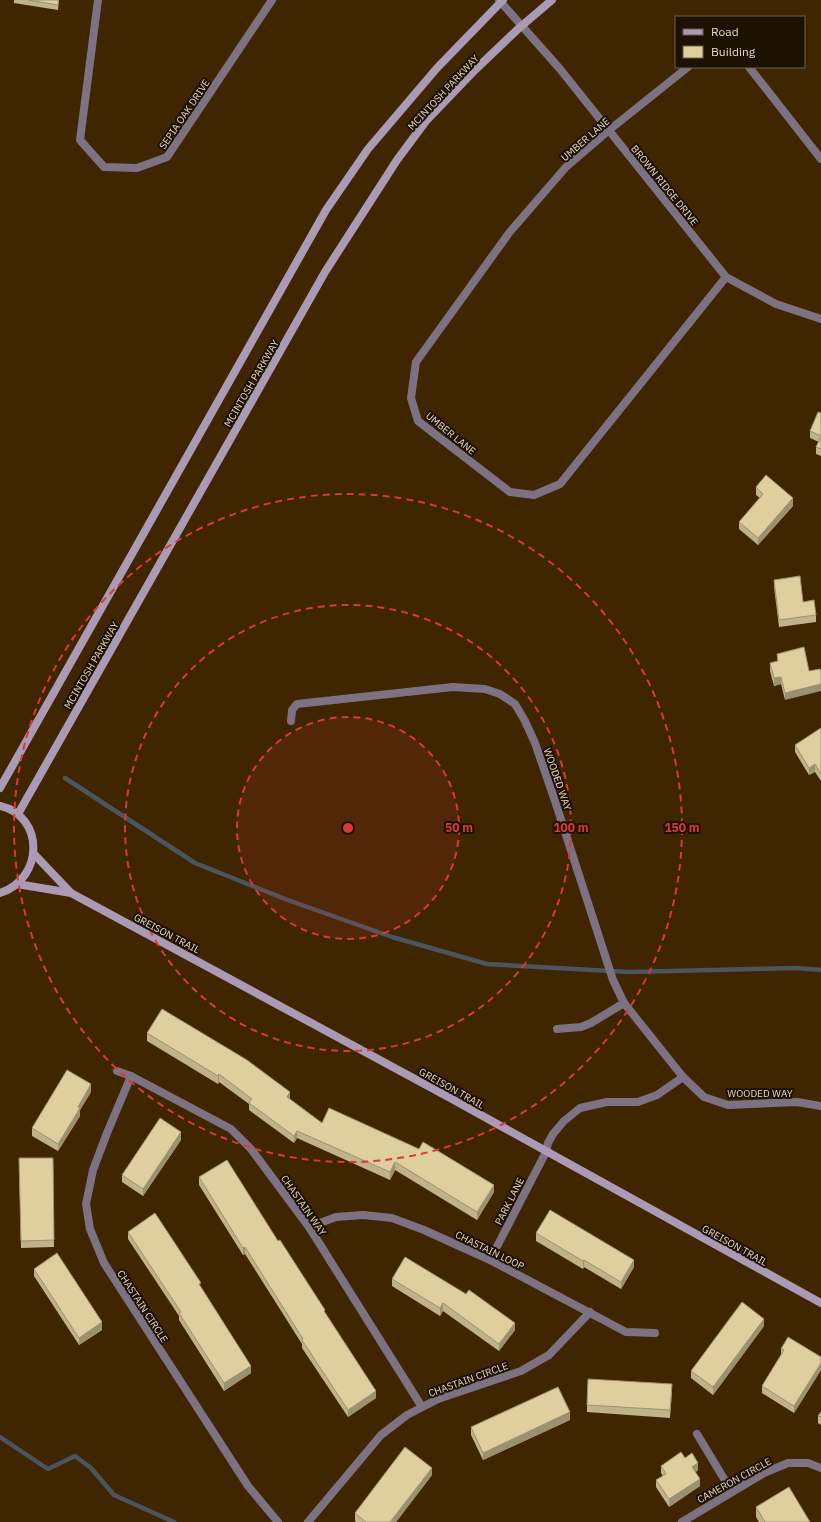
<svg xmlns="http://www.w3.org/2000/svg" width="821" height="1522" viewBox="0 0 821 1522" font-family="'IBM Plex Sans',sans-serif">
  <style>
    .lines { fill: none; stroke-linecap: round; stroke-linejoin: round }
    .stream { stroke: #4a555f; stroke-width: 4.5 }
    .street { stroke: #7c7284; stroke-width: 8 }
    .secondary { stroke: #ab9ab6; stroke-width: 8 }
    .wall { fill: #c0b289 }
    .shaded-wall { fill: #9c916f }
    .building { fill: #dfcf9f; stroke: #9c916f }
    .ring { fill: none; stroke: #d83a38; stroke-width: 2; stroke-dasharray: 7 5 }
    .labels { text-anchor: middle; stroke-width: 4; stroke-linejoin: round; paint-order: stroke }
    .street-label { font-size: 10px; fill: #e8d7c3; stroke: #1d1103 }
    .centre { fill: #d83a38; stroke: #1d1103; stroke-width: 2 }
    .ring-label { font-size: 12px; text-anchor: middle; font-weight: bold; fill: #d83a38; stroke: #1d1103; stroke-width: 4; stroke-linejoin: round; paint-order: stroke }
  </style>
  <rect width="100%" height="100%" fill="#3f2500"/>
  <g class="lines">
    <g class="stream">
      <path d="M65,778l130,85 90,36 107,38 95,27 141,8 169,-4 24,2"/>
      <path d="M0,1437l48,32 27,-13 16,12 23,27 60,27"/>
    </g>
    <g class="street">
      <path d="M98,0l-18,140 24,27 33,1 30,-11 105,-157"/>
      <path d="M499,0l61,69 166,208 50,27 45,15"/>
      <path d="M688,67l-80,64 -42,36 -57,66 -93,129 -5,36 7,23 92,71 24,3 26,-11 166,-207"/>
      <path d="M749,67l72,92"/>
      <path d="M291,721l1,-11 5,-6 156,-17 32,2 15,5 15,10 10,17 10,22 20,58 58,179 11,23 59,74 -26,18 -19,7h-31l-27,6 -16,13 -11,13 -5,9 -2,9 -56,108"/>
      <path d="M557,1029l24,-2 10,-4 33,-20"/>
      <path d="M117,1071l14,5 100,53 20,20 58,78 113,180"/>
      <path d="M131,1076l-24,57 -14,37 -7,34 4,25 14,34 144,223 30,36"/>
      <path d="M683,1077l21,20 24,8 69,-3 24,4"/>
      <path d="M309,1227l27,-10 27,-2 29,3 32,12 66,30 136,72 29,1"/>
      <path d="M697,1434l35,58"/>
      <path d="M308,1522l73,-87 26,-20 31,-16 83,-28 28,-16 41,-43"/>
      <path d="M682,1522l82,-49 24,-10h20l13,5"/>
    </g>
    <g class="secondary">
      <path d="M0,788l326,-578 42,-61 69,-81 66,-68"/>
      <path d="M0,806c45,10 44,73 0,87"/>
      <path d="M18,814l307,-542 72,-112 29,-39 49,-51 43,-41 34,-29"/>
      <path d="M34,854l37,39 381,206 369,204"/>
      <path d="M17,884l54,9"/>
    </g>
  </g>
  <g class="wall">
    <path d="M14,0h45l-1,10 -44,-7z"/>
    <path d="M821,413v43l-5,-2v-7l3,-5 -9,-4v-7z"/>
    <path d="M756,487l37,19 -35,39 -19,-16v-7l21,-24 -4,-3z"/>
    <path d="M774,580l29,22 13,13v7l-37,5 -5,-40z"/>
    <path d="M777,654l32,17 -24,29 -4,-16 -7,2 -4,-15v-8l7,-1z"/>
    <path d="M821,728v53l-6,-9 -6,3 -14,-23v-7z"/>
    <path d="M147,1033l143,66 32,24 172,69 -17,28 -82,-50 -5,10 -93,-42 -3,5 -45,-33v-6l-30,-22 -1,2 -71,-43z"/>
    <path d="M91,1092l-11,18v6l-22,35 -26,-15v-8z"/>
    <path d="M181,1140l-38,56 -21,-14v-7z"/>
    <path d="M19,1158h34l1,89 -33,1z"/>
    <path d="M199,1177l79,64 47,72 51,85 -28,19 -46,-69v-4l-57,-90 -2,1 -44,-70z"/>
    <path d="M128,1232l123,141 -27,18 -45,-71v-4l-51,-77z"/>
    <path d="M536,1233l98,34 -13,22 -37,-22 -1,2 -47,-28z"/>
    <path d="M34,1269l68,61 -23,15 -45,-69z"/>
    <path d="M392,1279l123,51 -16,21 -56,-40 -3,5 -48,-30z"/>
    <path d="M764,1326l-51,69 -22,-17v-7z"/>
    <path d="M781,1349l40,8v13l-27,43 -32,-20v-7l19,-31z"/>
    <path d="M672,1392l-2,26 -83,-6v-7z"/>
    <path d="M821,1412v13l-3,-2v-7z"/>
    <path d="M570,1420l-87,40 -12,-25v-8z"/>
    <path d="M685,1458l13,12 -2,2 4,14 -31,21 -13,-20v-7l7,-4 -2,-3v-7z"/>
    <path d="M432,1475l-36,47h-40l-1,-1v-8z"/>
    <path d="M756,1507l54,15h-51l-3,-5z"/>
  </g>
  <g class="shaded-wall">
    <path d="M793,498v8l-35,39v-7z"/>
    <path d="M781,677v7l-7,2v-8z"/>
    <path d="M821,684v7l-36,9v-7z"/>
    <path d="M815,764v8l-6,3v-7z"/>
    <path d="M219,1074v8l-1,2v-8z"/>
    <path d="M91,1084v8l-11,18v6l-22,35v-7l20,-37z"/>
    <path d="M290,1092v7l-3,-2z"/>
    <path d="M297,1131v7l-3,5v-7z"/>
    <path d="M181,1132v8l-38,56v-7z"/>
    <path d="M395,1162v8l-5,10v-8z"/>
    <path d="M494,1185v7l-17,28v-8z"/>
    <path d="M245,1247v7l-2,1v-7z"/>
    <path d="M584,1260v7l-1,2v-8z"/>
    <path d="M634,1260v7l-13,22v-7z"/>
    <path d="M443,1303v8l-3,5v-8z"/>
    <path d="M764,1319v7l-51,69v-8z"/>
    <path d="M102,1322v8l-23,15v-7z"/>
    <path d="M515,1323v7l-16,21v-7z"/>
    <path d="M821,1363v7l-27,43v-7z"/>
    <path d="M251,1366v7l-27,18v-8z"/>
    <path d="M376,1391v7l-28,19v-7z"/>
    <path d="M570,1412v8l-87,40v-7z"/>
    <path d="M698,1463v7l-6,4v-7z"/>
    <path d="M432,1468v7l-36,47h-6z"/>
    <path d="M700,1479v7l-31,21v-8z"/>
  </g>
  <g class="building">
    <path d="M28,0h30v5z"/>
    <path d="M818,412l3,1v23l-11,-5z"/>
    <path d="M821,437v12l-5,-2z"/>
    <path d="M766,475l27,23 -35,40 -19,-16 24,-28 -7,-7z"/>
    <path d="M800,576l3,26 11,-2 2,15 -37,5 -5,-40z"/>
    <path d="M804,647l5,24 11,-2 1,2v13l-36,9 -4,-16 -7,1 -4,-15 8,-2 -1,-7z"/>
    <path d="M821,728v46l-6,-10 -6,4 -14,-23z"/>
    <path d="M162,1009l85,51 43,32 -3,5 35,26 7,-15 90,41 4,-7 71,43 -17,27 -82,-50 -5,10 -93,-41 -3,5 -45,-33 3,-4 -33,-25 -1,2 -71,-43z"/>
    <path d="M67,1070l24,14 -13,23 2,1 -22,36 -26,-16z"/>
    <path d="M160,1118l21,14 -38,57 -21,-14z"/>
    <path d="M19,1158h34l1,82 -33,1z"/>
    <path d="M227,1160l51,81 2,-1 45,70 -1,1 52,80 -28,19 -46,-70 1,-1 -58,-92 -2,1 -44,-71z"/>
    <path d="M550,1210l84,50 -13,22 -37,-22 -1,1 -47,-28z"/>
    <path d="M155,1213l46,70 -2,1 52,82 -27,17 -45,-70 2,-1 -53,-80z"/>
    <path d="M57,1253l45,69 -23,16 -45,-69z"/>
    <path d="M405,1257l61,37 3,-4 46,33 -16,21 -56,-41 -3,5 -48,-29z"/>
    <path d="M742,1302l22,17 -51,68 -22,-16z"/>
    <path d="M788,1337l33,20v6l-27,43 -32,-20 22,-36 -3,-1z"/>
    <path d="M588,1379l84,5 -2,26 -83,-5z"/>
    <path d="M558,1387l12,25 -87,41 -12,-26z"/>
    <path d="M821,1412v5l-3,-1z"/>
    <path d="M405,1447l27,21 -42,54h-24l-11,-9z"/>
    <path d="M681,1452l4,6 7,-5 6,10 -6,4 8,12 -31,20 -13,-19 10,-6 -5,-8z"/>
    <path d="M789,1487l21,35h-45l-9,-15z"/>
  </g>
  <circle cx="348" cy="828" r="111" fill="#d83a38" fill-opacity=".12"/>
  <g class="ring">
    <circle cx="348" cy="828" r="111"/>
    <circle cx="348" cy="828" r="223"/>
    <circle cx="348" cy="828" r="334"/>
  </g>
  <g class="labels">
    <g class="street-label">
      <text transform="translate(443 92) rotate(-47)" y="4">MCINTOSH PARKWAY</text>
      <text transform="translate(184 114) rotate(-56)" y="4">SEPIA OAK DRIVE</text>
      <text transform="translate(585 139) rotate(-41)" y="4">UMBER LANE</text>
      <text transform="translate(665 185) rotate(51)" y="4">BROWN RIDGE DRIVE</text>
      <text transform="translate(251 383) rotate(-60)" y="4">MCINTOSH PARKWAY</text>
      <text transform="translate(451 433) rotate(39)" y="4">UMBER LANE</text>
      <text transform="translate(91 665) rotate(-60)" y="4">MCINTOSH PARKWAY</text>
      <text transform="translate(558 779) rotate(71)" y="4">WOODED WAY</text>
      <text transform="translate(167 933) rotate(28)" y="4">GREISON TRAIL</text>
      <text transform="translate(452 1088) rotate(29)" y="4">GREISON TRAIL</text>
      <text x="760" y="1097">WOODED WAY</text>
      <text transform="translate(509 1201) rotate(-63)" y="4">PARK LANE</text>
      <text transform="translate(304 1205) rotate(55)" y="4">CHASTAIN WAY</text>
      <text transform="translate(735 1245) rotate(29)" y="4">GREISON TRAIL</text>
      <text transform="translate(490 1250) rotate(26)" y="4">CHASTAIN LOOP</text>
      <text transform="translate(143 1306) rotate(57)" y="4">CHASTAIN CIRCLE</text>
      <text transform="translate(468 1379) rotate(-20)" y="4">CHASTAIN CIRCLE</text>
      <text transform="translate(734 1480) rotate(-29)" y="4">CAMERON CIRCLE</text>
    </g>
  </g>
  <circle cx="348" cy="828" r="6" class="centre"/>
  <g class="ring-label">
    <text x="459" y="832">50 m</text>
    <text x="571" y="832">100 m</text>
    <text x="682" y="832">150 m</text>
  </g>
  <rect x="675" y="16" width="130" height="52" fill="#1d1103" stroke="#6e6050"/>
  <rect x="683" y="29" width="20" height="6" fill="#ab9ab6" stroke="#6e6050"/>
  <text x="711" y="36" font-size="12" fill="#e8d7c3">Road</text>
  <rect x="683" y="46" width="20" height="12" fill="#dfcf9f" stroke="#6e6050"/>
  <text x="711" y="56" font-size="12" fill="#e8d7c3">Building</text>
</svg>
